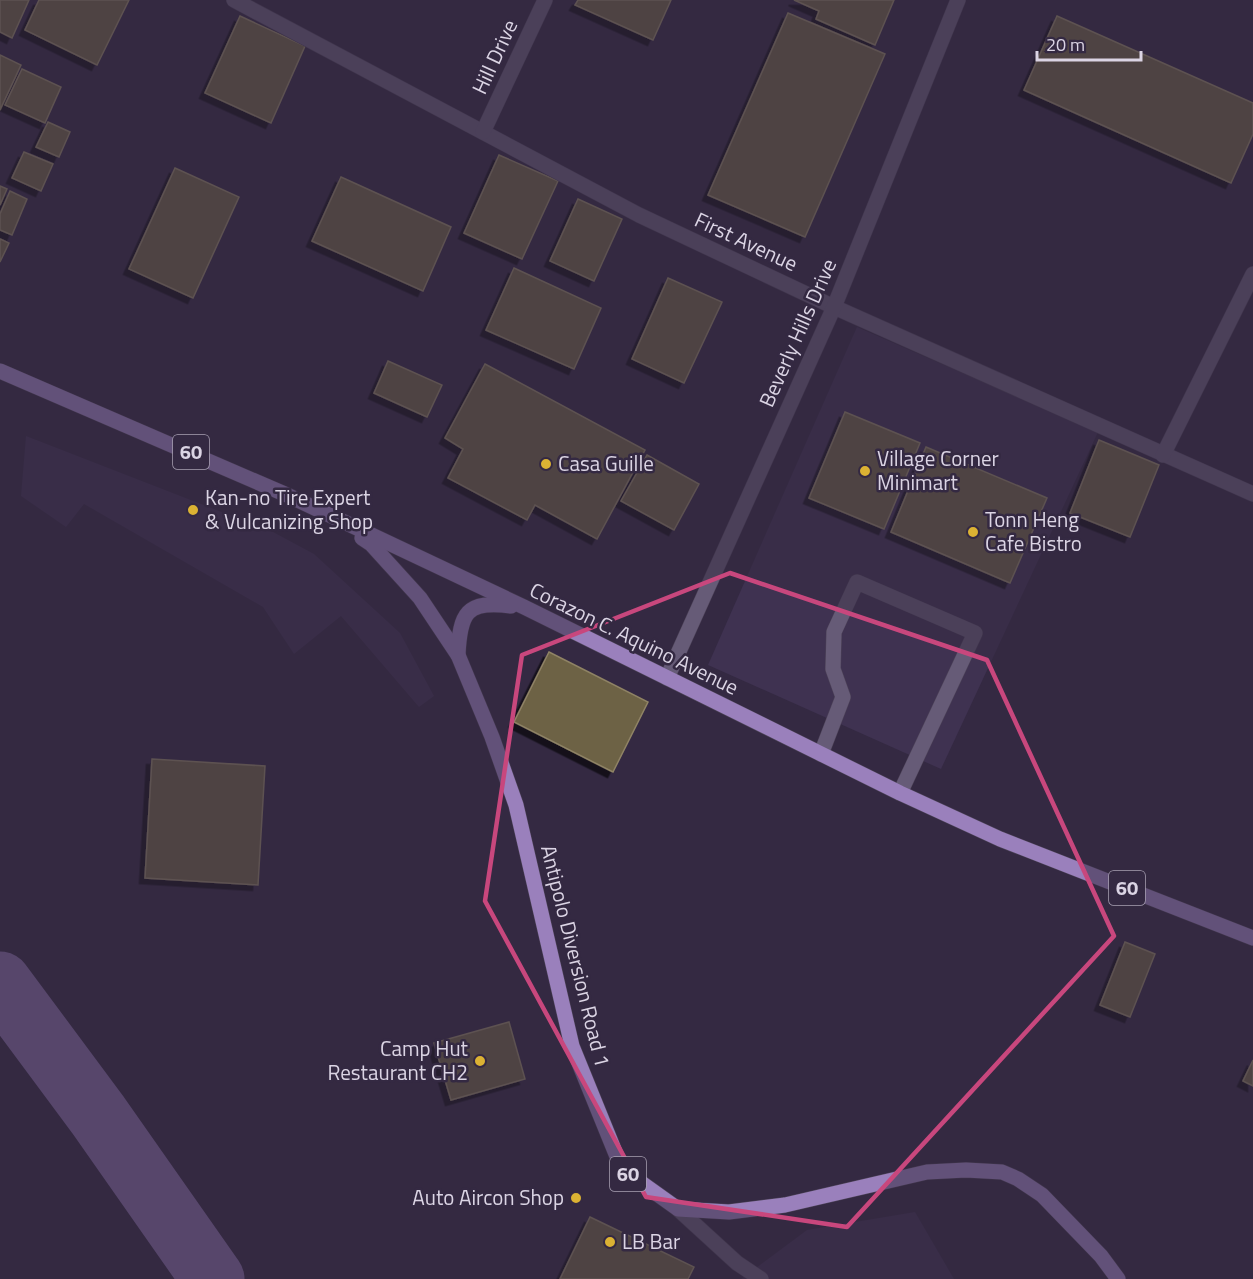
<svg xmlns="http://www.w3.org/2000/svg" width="1253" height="1279" viewBox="0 0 1253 1279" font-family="'Titillium Web',sans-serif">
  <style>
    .built { fill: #3f3251 }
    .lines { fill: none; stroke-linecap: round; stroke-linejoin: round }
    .river { stroke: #80699e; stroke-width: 63 }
    .building { fill: #6d6245; stroke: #8f8365; stroke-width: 1.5; filter: url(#shadow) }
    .service-casing { stroke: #4e4459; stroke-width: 16 }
    .minor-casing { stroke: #4e4459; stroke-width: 16 }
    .primary-casing { stroke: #4e4459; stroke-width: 16 }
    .service { stroke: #665b77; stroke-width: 15 }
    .minor { stroke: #665b77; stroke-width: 15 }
    .primary { stroke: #9a80bc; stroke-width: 15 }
    .marked { fill: none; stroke: #c8477d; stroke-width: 4.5; stroke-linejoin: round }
    .poi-dot { fill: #dbb233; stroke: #342942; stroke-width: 2 }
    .labels { text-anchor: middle; stroke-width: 5; stroke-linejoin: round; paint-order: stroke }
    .shield { fill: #342942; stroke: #a9a1b3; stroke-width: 1.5 }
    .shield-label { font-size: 20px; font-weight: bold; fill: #dbd4e4 }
    .street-label { font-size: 21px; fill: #dbd4e4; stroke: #342942 }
    .poi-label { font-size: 21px; fill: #dbd4e4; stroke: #342942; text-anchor: start }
  </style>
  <defs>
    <filter id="shadow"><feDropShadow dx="-5.5" dy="5.5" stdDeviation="0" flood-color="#0009"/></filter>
  </defs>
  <rect width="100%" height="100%" fill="#342942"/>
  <g class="built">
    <path d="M857,327l241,105 -157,337 -233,-104z"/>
    <path d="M26,436l247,96 41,22 86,79 34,63 -15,11 -78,-91 -47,38 -31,-47 -179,-103 -18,23 -45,-31z"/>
    <path d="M915,1212l39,67h-213l66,-49z"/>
  </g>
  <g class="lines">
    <path class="river" d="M0,983l98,132 115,164"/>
  </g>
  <g class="building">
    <path d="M0,0h29l-17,38 -12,-6z"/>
    <path d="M39,0h90l-32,65 -72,-35z"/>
    <path d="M578,0h93l-18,40 -78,-35z"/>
    <path d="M794,0h100l-19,45 -59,-26 3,-8z"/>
    <path d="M788,13l97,41 -80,183 -97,-42z"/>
    <path d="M240,16l65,30 -34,77 -66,-30z"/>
    <path d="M1057,16l196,87v31l-22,49 -207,-93z"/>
    <path d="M0,55l21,10 -21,45z"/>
    <path d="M22,69l39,18 -16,36 -40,-18z"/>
    <path d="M48,122l22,10 -11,25 -23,-10z"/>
    <path d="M24,152l29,12 -12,27 -29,-13z"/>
    <path d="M499,155l59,26 -36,78 -58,-26z"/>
    <path d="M175,168l64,29 -46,101 -64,-29z"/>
    <path d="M341,177l110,50 -28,64 -111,-50z"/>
    <path d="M0,186l7,3 -7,16z"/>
    <path d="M10,191l17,8 -15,36 -12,-5v-16z"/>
    <path d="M578,199l44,20 -28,62 -44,-20z"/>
    <path d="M0,239l9,4 -9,19z"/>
    <path d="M514,268l87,40 -27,61 -88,-39z"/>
    <path d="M668,278l54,24 -38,81 -52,-24z"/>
    <path d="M388,361l54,24 -15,32 -53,-24z"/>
    <path d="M485,364l160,86 -48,89 -62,-34 -8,15 -79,-42 15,-29 -18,-11z"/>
    <path d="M845,412l75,31 -36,86 -75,-31z"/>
    <path d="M1099,440l60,25 -29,72 -60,-24z"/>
    <path d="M926,447l121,51 -37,85 -119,-51z"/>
    <path d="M647,455l52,29 -25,46 -53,-29z"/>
    <path d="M549,652l99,50 -35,70 -99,-50z"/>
    <path d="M152,759l113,7 -7,119 -113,-7z"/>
    <path d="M1125,942l30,12 -25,63 -30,-12z"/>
    <path d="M509,1022l16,57 -74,21 -17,-57z"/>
    <path d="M1253,1060v26l-10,-5z"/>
    <path d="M590,1217l104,50 -6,12h-128z"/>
  </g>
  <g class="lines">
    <defs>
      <g id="service">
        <path d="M821,754l22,-57 -10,-28 1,-37 23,-50 118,51 -75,160"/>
        <path d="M678,1209l59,54 24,16"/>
      </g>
      <g id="minor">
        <path d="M234,0l405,215 195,92 419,187"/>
        <path d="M483,132l62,-132"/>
        <path d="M1163,455l90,-181"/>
        <path d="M667,678l167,-371 124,-307"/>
      </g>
      <g id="primary">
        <path d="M0,371l287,124 237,112 376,186 100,46 253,99"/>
        <path d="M362,538l9,6 49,54 38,57 34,82 24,68 56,241 50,123 56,40 51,3 56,-7 142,-33 39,-2 36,2 16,7 24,16 59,61 17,23"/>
        <path d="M458,655c2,-42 8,-55 53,-49"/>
      </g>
    </defs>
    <use href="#service" class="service-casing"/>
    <use href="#minor" class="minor-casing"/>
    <use href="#primary" class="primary-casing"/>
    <use href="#service" class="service"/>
    <use href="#minor" class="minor"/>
    <use href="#primary" class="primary"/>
  </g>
  <path d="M0 0H1253V1279H0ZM730,573l257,87 127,276 -267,291 -201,-30 -161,-296 37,-246z" fill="#342942" fill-opacity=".55" fill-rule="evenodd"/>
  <path class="marked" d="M730,573l257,87 127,276 -267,291 -201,-30 -161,-296 37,-246z"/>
  <g class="poi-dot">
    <circle cx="546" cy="464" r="6"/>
    <circle cx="865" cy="471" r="6"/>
    <circle cx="193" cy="510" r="6"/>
    <circle cx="973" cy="532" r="6"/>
    <circle cx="480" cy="1061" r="6"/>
    <circle cx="576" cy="1198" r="6"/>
    <circle cx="610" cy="1242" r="6"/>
  </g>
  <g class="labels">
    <g class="shield">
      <rect x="173" y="435" width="36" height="34" rx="4.5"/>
      <rect x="1109" y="871" width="36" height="34" rx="4.5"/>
      <rect x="610" y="1157" width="36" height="34" rx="4.5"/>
    </g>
    <g class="shield-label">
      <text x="191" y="459">60</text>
      <text x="1127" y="895">60</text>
      <text x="628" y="1181">60</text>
    </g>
    <g class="street-label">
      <text transform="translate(495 57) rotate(-65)" y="7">Hill Drive</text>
      <text transform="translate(746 242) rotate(25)" y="7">First Avenue</text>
      <text transform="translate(798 333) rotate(-66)" y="7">Beverly Hills Drive</text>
      <text transform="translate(634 639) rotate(26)" y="7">Corazon C. Aquino Avenue</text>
      <text transform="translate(575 956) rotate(76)" y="7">Antipolo Diversion Road 1</text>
    </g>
    <g class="poi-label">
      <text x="877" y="466">Village Corner<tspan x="877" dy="24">Minimart</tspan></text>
      <text x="558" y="471">Casa Guille</text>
      <text x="205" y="505">Kan-no Tire Expert<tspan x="205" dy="24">&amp; Vulcanizing Shop</tspan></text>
      <text x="985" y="527">Tonn Heng<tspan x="985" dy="24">Cafe Bistro</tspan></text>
      <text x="468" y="1056" text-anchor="end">Camp Hut<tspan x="468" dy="24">Restaurant CH2</tspan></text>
      <text x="564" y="1205" text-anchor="end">Auto Aircon Shop</text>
      <text x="622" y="1249">LB Bar</text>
    </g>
  </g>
  <path d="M1037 51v9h104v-9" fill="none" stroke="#dbd4e4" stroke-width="3"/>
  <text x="1046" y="51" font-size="18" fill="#dbd4e4" stroke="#342942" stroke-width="4.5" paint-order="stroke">20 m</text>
</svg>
